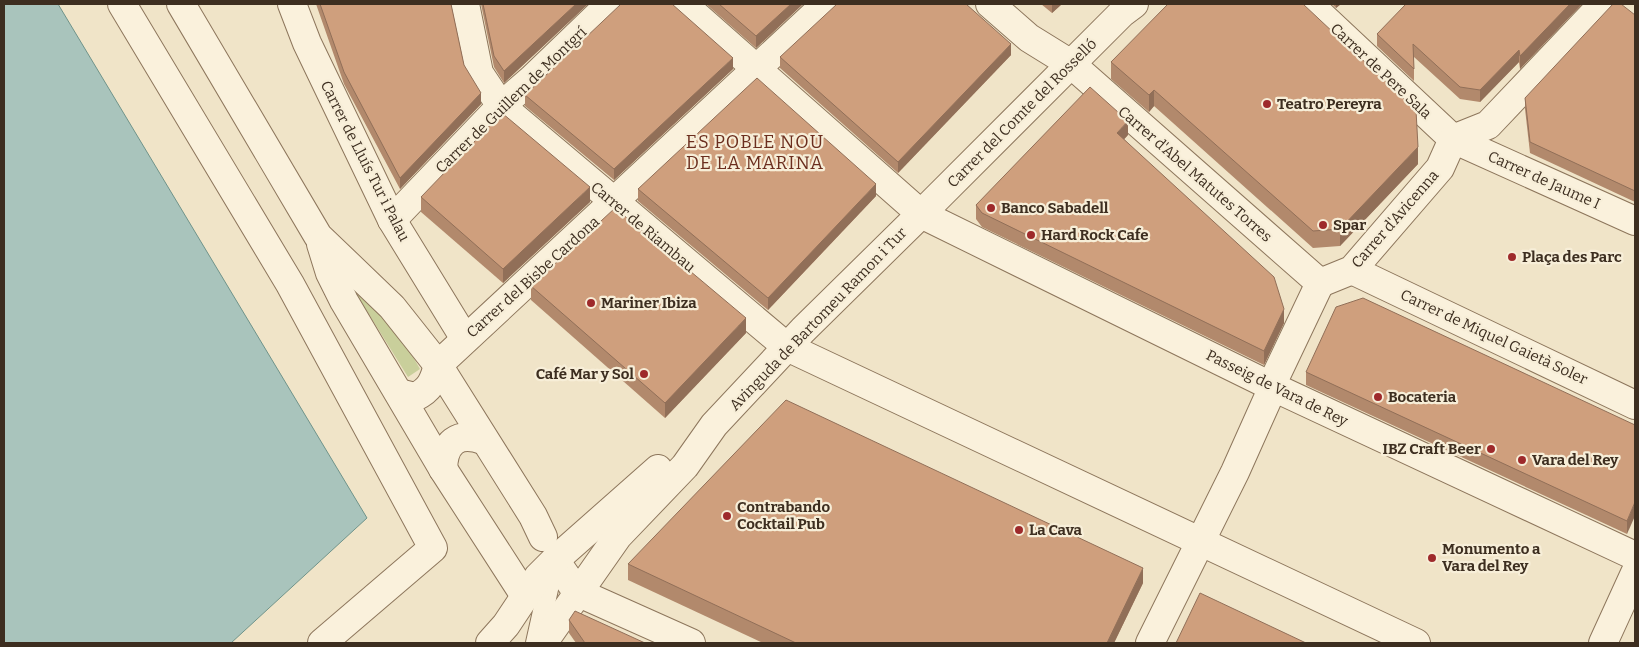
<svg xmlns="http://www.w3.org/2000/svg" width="1639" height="647" viewBox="0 0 1639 647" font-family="Bitter,serif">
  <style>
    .green { fill: #c9cf9b }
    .water { fill: #a9c4bc; stroke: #6f938a }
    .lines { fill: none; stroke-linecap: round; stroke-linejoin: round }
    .service-casing { stroke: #8d765c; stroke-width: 22 }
    .pedestrian-casing { stroke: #8d765c; stroke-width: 30 }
    .minor-casing { stroke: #8d765c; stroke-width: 30 }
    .tertiary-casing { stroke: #8d765c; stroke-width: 30 }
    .service { stroke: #faf1dc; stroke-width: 20 }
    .pedestrian { stroke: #faf1dc; stroke-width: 28 }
    .minor { stroke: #faf1dc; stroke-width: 28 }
    .tertiary { stroke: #faf1dc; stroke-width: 28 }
    .wall { fill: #b2896c }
    .shaded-wall { fill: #916f58 }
    .building { fill: #cf9f7d; stroke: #916f58 }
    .poi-dot { fill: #9e2a2b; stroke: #f7eed8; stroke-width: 2 }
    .labels { text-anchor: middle; stroke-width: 4.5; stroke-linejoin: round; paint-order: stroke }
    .street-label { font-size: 15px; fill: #3d2e20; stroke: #f7eed8 }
    .poi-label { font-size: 15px; font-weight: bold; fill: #3d2e20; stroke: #f7eed8; text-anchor: start }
    .quarter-label { font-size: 18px; letter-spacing: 1px; fill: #6b2e1e; stroke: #f7eed8 }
  </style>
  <rect width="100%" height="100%" fill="#f0e4c8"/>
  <path class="green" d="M350,284c34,27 49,48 70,85l-12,8z"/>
  <path class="water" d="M4,4h54l309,514 -136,125h-227z"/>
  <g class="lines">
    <defs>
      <path id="service" d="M536,643l18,-81"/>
      <g id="pedestrian">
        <path d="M122,4l168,280 143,264 -111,95"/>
        <path d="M292,4l15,39 85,177 73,119"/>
        <path d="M683,4l238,210 350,172 364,170"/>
        <path d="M990,4l39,34 42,26"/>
        <path d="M1453,139l182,82"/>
        <path d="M392,220l109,-114"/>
        <path d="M1352,270l283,135"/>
        <path d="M787,347l629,296"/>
        <path d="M438,365l388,-361"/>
        <path d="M1150,643l85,-171 34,-76 2,-10 49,-103"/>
        <path d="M1603,643l32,-70"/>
      </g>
      <g id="minor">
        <path d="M181,4l137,232 74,71 46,58 95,151 10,21"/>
        <path d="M465,4l14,69 22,33 286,241"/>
        <path d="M1309,4l144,135"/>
        <path d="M1071,64l249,219 32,-13 88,-102 13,-29 35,-14 115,-121"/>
        <path d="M501,106l31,-27 78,-75"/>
        <path d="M921,214l201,-201 12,-9"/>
        <path d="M321,244l9,29 14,28 99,168 82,127"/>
        <path d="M399,393l16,4c15,-7 19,-16 23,-32"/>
        <path d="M443,469c1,-26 14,-38 40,-29"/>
        <path d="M555,560l22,32 114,51"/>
      </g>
      <g id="tertiary">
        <path d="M490,643l16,-18 32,-48 17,-17 103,-91"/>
        <path d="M543,643l75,-107 67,-70 29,-41 89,-95 118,-116"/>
      </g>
    </defs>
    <use href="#service" class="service-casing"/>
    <use href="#pedestrian" class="pedestrian-casing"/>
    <use href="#minor" class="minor-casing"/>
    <use href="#tertiary" class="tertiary-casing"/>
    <use href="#service" class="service"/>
    <use href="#pedestrian" class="pedestrian"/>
    <use href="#minor" class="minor"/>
    <use href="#tertiary" class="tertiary"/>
  </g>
  <g class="wall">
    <path d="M316,4h135l13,61 17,39 -81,85 -56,-105z"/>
    <path d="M481,4h107l-84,79 -10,-16z"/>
    <path d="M706,4h97l-47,44z"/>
    <path d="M1041,4h21l-10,9z"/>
    <path d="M1332,4h9l-5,4z"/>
    <path d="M1582,4l-62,65 -1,-7 -39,40 -20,-3 -46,-42v24l-37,-35v-12z"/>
    <path d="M1635,15v187l-105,-49 -5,-44v-11z"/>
    <path d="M1011,55l-113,118 -118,-105v-11z"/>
    <path d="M1111,62l307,102 -78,82 -27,2 -159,-142 -5,6 -38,-33z"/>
    <path d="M733,69l-119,111 -89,-74v-11z"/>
    <path d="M1128,135l-4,4 160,184 -20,42 -282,-138 -6,-8v-14z"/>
    <path d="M638,189l238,7 -108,114 -130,-109z"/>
    <path d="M421,197l169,5 -87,81 -82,-71z"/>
    <path d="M531,286l215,47 -81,85 -134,-118z"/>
    <path d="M1306,372l329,53 -8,109 -321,-149z"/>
    <path d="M628,564l515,19 -29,60h-351l-135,-63z"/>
    <path d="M569,620l76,23h-69l-7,-10z"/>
  </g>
  <g class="shaded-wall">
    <path d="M576,4h12l-84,79v-12z"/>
    <path d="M791,4h12l-47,44v-12z"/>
    <path d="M1052,4h10l-10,9z"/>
    <path d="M1336,4h5l-5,4z"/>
    <path d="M1570,4h12l-62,65v-13z"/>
    <path d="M1011,44v11l-113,118v-11z"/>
    <path d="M1519,50v12l-39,40v-12z"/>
    <path d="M733,58v11l-119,111v-11z"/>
    <path d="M1154,90v16l-5,6v-17z"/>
    <path d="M481,93v11l-81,85v-11z"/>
    <path d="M1128,121v14l-11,12v-14z"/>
    <path d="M1418,147v17l-78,82v-17z"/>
    <path d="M876,184v12l-108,114v-12z"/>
    <path d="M590,187v15l-87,81v-14z"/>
    <path d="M1284,309v14l-20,42v-14z"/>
    <path d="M746,318v15l-81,85v-15z"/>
    <path d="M1635,502v14l-8,18v-13z"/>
    <path d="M1143,568v15l-29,60h-7z"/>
  </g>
  <g class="building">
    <path d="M320,4h131l13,61 17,28 -81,85 -56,-106z"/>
    <path d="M483,4h93l-72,67 -10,-15z"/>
    <path d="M621,4h51l61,54 -119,111 -89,-74z"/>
    <path d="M719,4h72l-35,32z"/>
    <path d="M837,4h129l45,40 -113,118 -118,-105z"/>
    <path d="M1168,4h135l113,106 2,37 -78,82 -27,2 -159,-141 -5,5 -38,-33z"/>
    <path d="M1406,4h164l-50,52 -1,-6 -39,40 -20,-3 -47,-43 1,25 -37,-35z"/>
    <path d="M1613,4h8l14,11v176l-105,-49 -5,-44z"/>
    <path d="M757,78l119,106 -108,114 -130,-109z"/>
    <path d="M1090,87l38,34 -11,12 157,144 10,32 -20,42 -282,-138 -6,-8z"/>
    <path d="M502,113l88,74 -87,82 -82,-72z"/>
    <path d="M615,208l131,110 -81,85 -134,-117z"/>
    <path d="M1363,298l272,127v77l-8,19 -321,-149 30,-65z"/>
    <path d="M786,400l357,168 -36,75h-311l-168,-79z"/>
    <path d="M1200,593l106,50h-130z"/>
    <path d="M575,611l70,32h-60l-16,-23z"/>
  </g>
  <g class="poi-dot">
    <circle cx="1267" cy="104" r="5"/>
    <circle cx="991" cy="208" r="5"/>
    <circle cx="1323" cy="225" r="5"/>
    <circle cx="1031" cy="235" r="5"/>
    <circle cx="1512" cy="257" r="5"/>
    <circle cx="591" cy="303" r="5"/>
    <circle cx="644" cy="374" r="5"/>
    <circle cx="1378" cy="397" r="5"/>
    <circle cx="1491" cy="449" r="5"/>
    <circle cx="1522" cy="460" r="5"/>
    <circle cx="727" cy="516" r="5"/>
    <circle cx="1019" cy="530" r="5"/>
    <circle cx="1432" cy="558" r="5"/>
  </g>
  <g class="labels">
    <g class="street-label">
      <text transform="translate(1381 71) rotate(43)" y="5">Carrer de Pere Sala</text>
      <text transform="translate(511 100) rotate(-44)" y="5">Carrer de Guillem de Montgrí</text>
      <text transform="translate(1022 113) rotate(-45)" y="5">Carrer del Comte del Rosselló</text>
      <text transform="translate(365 161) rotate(63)" y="5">Carrer de Lluís Tur i Palau</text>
      <text transform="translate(1195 174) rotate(41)" y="5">Carrer d'Abel Matutes Torres</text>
      <text transform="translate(1544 180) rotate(24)" y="5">Carrer de Jaume I</text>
      <text transform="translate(1395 219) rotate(-49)" y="5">Carrer d'Avicenna</text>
      <text transform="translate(643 227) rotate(40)" y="5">Carrer de Riambau</text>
      <text transform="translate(533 277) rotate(-42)" y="5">Carrer del Bisbe Cardona</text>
      <text transform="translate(818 319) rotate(-46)" y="5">Avinguda de Bartomeu Ramon i Tur</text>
      <text transform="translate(1494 337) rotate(25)" y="5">Carrer de Miquel Gaietà Soler</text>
      <text transform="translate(1277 388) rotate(26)" y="5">Passeig de Vara de Rey</text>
    </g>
    <g class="poi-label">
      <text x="1277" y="109">Teatro Pereyra</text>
      <text x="1001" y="213">Banco Sabadell</text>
      <text x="1333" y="230">Spar</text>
      <text x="1041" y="240">Hard Rock Cafe</text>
      <text x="1522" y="262">Plaça des Parc</text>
      <text x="601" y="308">Mariner Ibiza</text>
      <text x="634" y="379" text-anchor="end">Café Mar y Sol</text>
      <text x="1388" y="402">Bocateria</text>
      <text x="1481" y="454" text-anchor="end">IBZ Craft Beer</text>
      <text x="1532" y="465">Vara del Rey</text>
      <text x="737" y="512">Contrabando<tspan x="737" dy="17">Cocktail Pub</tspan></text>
      <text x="1029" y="535">La Cava</text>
      <text x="1442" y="554">Monumento a<tspan x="1442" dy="17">Vara del Rey</tspan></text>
    </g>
    <g class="quarter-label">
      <text x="755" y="148">ES POBLE NOU<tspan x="755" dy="21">DE LA MARINA</tspan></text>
    </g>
  </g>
  <rect width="1639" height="647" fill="none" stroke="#3d2e20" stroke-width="10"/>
</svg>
